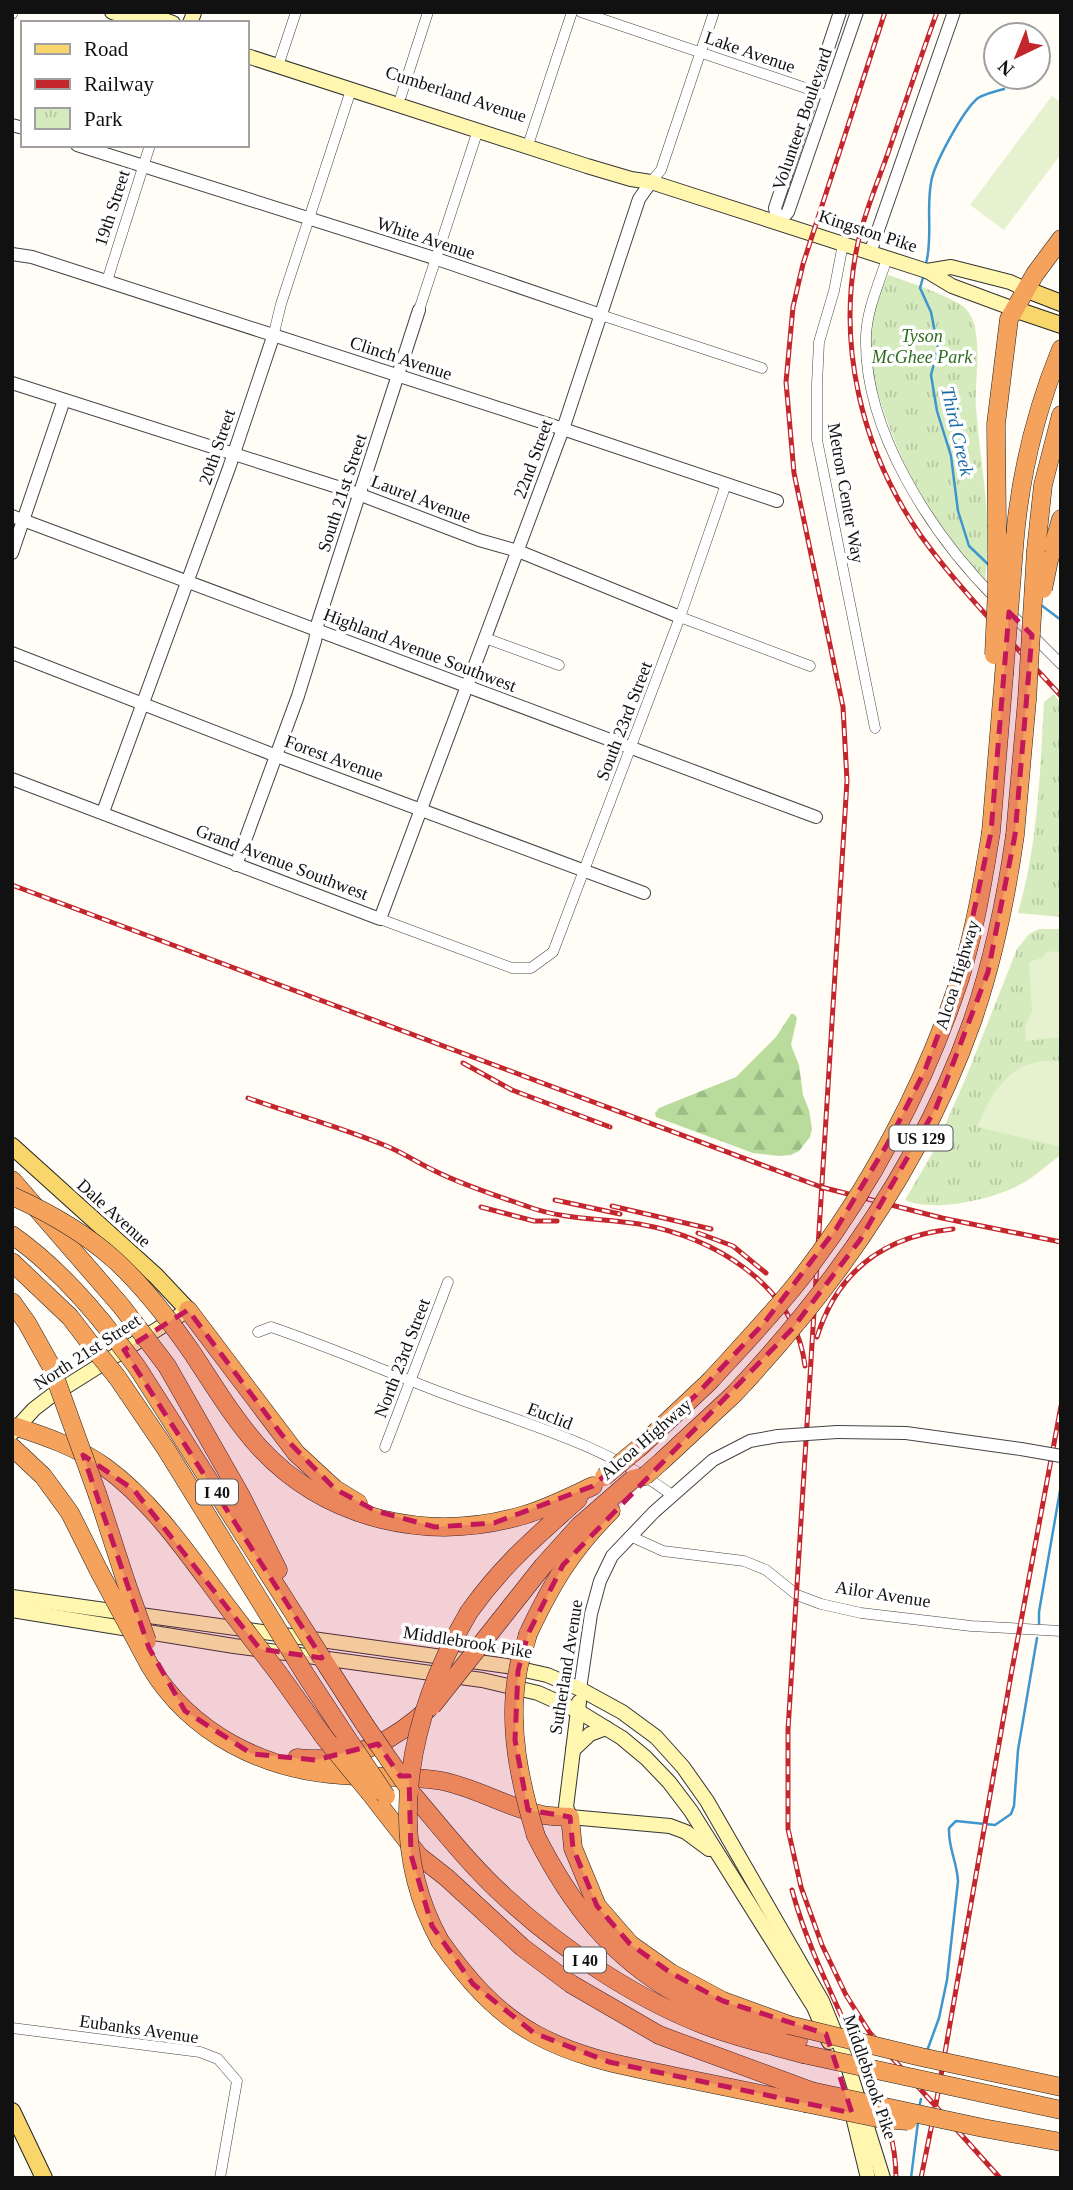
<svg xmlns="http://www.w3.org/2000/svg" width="1073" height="2190" viewBox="0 0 1073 2190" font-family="'Times New Roman',serif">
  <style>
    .forest { fill: url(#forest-firs) }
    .park { fill: url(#park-tufts) }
    .pitch { fill: #e6f2cf }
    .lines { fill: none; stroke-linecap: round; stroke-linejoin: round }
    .stream { stroke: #3f96cf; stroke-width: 2.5 }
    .minor-casing { stroke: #444; stroke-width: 11 }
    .tertiary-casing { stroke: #444; stroke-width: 14 }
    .secondary-casing { stroke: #333; stroke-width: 16 }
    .primary-casing { stroke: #222; stroke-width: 18 }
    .motorway-casing { stroke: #222; stroke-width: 19 }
    .minor { stroke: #fff; stroke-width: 10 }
    .tertiary { stroke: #fff; stroke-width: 12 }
    .secondary { stroke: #fff6b0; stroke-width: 14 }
    .primary { stroke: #f9d66b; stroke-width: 16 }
    .motorway { stroke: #f5a25d; stroke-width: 18 }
    .rail-casing { stroke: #c4262e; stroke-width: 5 }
    .rail { stroke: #fff; stroke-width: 2.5; stroke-dasharray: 8; stroke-linecap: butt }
    .tertiary-bridge-casing { stroke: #444; stroke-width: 14; stroke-linecap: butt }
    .motorway-bridge-casing { stroke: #222; stroke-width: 19; stroke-linecap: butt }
    .tertiary-bridge { stroke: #fff; stroke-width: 12 }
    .motorway-bridge { stroke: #f5a25d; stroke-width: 18 }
    .marked { fill: #c2185b; fill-opacity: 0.2; stroke: #c2185b; stroke-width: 5; stroke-dasharray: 14 9; stroke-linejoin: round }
    .labels { text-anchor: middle; stroke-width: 7; stroke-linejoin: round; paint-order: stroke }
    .shield { fill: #fff; stroke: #585858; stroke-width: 2 }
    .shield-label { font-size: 16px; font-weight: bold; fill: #111 }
    .street-label { font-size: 18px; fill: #111; stroke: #fff }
    .park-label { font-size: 18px; font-style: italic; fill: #2f6b1f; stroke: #fff }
    .water-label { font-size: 19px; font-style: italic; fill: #1768a6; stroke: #fff }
  </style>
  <defs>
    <pattern id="forest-firs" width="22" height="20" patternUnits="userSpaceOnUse" patternTransform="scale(1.75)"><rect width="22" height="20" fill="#b9dc9c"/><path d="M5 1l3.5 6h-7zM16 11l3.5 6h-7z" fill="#9ebc85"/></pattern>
    <pattern id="park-tufts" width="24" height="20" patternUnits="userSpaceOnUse" patternTransform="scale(1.75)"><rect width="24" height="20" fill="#d5ebbd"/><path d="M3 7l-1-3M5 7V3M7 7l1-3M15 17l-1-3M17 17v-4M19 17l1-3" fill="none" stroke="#b6c8a1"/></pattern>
  </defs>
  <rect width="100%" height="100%" fill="#fffdf5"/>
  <path class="forest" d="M791,1014h3l3,4 -6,27 8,20 4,30 6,15 3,19 -2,8 -11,14 -8,4 -12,1 -26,-3 -97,-36 -1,-4 4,-5 77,-31 40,-40z"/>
  <g class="park">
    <path d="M888,275c16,5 68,23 78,34 19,20 8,73 10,99 3,42 11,84 12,127 0,16 -2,32 -3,48 -17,-21 -35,-41 -50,-63 -24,-33 -66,-133 -66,-173 0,-26 9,-49 19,-72z"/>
    <path d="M1054,694l7,10v213l-43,-4c20,-69 22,-140 26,-211z"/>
    <path d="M1039,929h22v226c-13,9 -26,22 -40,29 -26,15 -88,29 -116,16l28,-48 32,-72 52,-131 12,-15z"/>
  </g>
  <g class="pitch">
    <path d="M1052,96l9,7v51l-57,76 -34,-25z"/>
    <path d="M1061,951v86l-35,4 -1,-13 7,-17 -3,-49 13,-4 5,-6z"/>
    <path d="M1061,1061v83l-3,2 -81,-19c16,-38 36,-71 84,-66z"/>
  </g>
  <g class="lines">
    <g class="stream">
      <path d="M926,264c7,-27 0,-54 5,-81 2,-18 33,-74 47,-85 7,-4 18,-7 26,-9"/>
      <path d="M924,274l-4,14 11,24 7,36 -7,27 6,36 14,45 7,55 11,35 22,21"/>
      <path d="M1041,605l20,15"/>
      <path d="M1039,1625v-13l22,-127"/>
      <path d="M927,2051l12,-33 8,-38 11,-99c-1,-19 -10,-34 -9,-53l7,-7 39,4 16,-11 3,-8 4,-56 19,-112"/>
      <path d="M919,2108l2,-9"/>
      <path d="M911,2178l7,-56"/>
    </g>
    <defs>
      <g id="minor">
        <path d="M581,12l248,84"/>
        <path d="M12,14l1,-2"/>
        <path d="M278,66l18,-54"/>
        <path d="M401,96l27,-84"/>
        <path d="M530,139l42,-127"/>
        <path d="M651,182l10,-12 53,-158"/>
        <path d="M843,244l-9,47 -15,51 -2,42v56l58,288"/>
        <path d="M887,258c-8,26 -20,51 -21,78 -3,94 66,199 130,263"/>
        <path d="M107,281l43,-136"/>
        <path d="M419,310l59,-180"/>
        <path d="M601,315l161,53"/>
        <path d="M273,337l8,-33 70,-214"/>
        <path d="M1009,612l52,52"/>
        <path d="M680,617l130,49"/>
        <path d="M485,638l74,27"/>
        <path d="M380,919l132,49h19l22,-16 127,-335 46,-133"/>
        <path d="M258,1332l13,-5c59,20 116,45 174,67 78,29 162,51 228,102"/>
        <path d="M385,1447l63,-165"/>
        <path d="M630,1536l33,15 81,10 22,9 31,25 24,9 40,9 110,13 90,5"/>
        <path d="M12,2028l188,24 18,7 19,22 -17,97"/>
      </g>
      <g id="tertiary">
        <path d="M12,125l11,3"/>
        <path d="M77,145l357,113 167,57"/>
        <path d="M778,223l10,-11 69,-200"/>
        <path d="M778,223l-3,-15 65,-196"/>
        <path d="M870,253l84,-241"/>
        <path d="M12,254l20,3 522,169 223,75"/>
        <path d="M12,383l341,109 126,48 39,11 162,66"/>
        <path d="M12,516l804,301"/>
        <path d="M12,553l52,-153"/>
        <path d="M12,653l275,107 357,133"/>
        <path d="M12,779l368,140 183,-490 76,-230 12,-17"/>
        <path d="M103,812l126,-344 44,-131"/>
        <path d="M236,865l62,-169 17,-55 3,-19 101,-312"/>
        <path d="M837,1432l69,1 115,16"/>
        <path d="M580,1689l11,-75 9,-33 12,-25 42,-44 59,-52 37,-19 28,-5"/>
      </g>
      <g id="secondary">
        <path d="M112,12l32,11"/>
        <path d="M142,12l31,11"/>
        <path d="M190,23l4,-10"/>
        <path d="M247,56l340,110 44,13 20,3 276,89 25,15 62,23"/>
        <path d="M927,271l24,-4 59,15 15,7"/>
        <path d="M12,1433l22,-24 17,-13 137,-86"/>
        <path d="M12,1597l495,69 40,9 33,14 42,23 34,25 27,30 24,34 115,200 24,59 37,118"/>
        <path d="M12,1610l222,36 248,34 56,13 40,18 44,27 24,20 23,24 22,29 106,169 17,27 15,35"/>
        <path d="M579,1702l-13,105 4,10 100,9 16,6 23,17"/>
        <path d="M573,1750l17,-16 16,-6"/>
        <path d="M850,2104l18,74"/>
      </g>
      <g id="primary">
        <path d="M1025,289l36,14"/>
        <path d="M1014,309l47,16"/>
        <path d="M12,1146l144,130 32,34"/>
        <path d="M12,2111l32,67"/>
      </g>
      <g id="motorway">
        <path d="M997,525l-1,-101 13,-105 26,-45 26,-35"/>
        <path d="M1015,536c6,-65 21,-126 46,-187"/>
        <path d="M1036,550l7,-65 18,-70"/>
        <path d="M1049,560l12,-41"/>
        <path d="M991,832l13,-157"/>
        <path d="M1015,835l12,-135"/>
        <path d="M12,1180l110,127"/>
        <path d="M12,1235c40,28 73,64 103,103"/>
        <path d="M12,1262l58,55 26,34"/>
        <path d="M12,1302l15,21 24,43"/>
        <path d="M188,1310l108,143 39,36 23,14"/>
        <path d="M191,1351c22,33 42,67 68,96 68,74 171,96 265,68 24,-7 47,-19 69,-29"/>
        <path d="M167,1366l74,130 37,74"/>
        <path d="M137,1367l159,250"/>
        <path d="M117,1377l49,72 99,160"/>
        <path d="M17,1427c30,10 62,21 88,40 52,38 88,95 127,146"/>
        <path d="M12,1447l31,29 27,37 29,58"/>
        <path d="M640,1447l69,-65"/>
        <path d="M663,1460l70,-65"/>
        <path d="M98,1496l28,86"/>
        <path d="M469,1612c35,-49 66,-74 109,-113"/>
        <path d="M501,1619l42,-53 36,-40 54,-47 12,-3"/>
        <path d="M528,1634c23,-49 44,-85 83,-123"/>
        <path d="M322,1658l43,67"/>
        <path d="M150,1666c41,68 114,104 191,109 34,3 67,0 101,6 35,7 66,27 101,34 9,2 18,1 27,2l3,31 24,58 33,38 41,29 52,28 66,24"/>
        <path d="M279,1674l45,63"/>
        <path d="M305,1674l40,61"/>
        <path d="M297,1758c51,6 95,-15 132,-50"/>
        <path d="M370,1793l49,63 28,22 75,69 49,37 88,51 152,56"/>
        <path d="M414,1796c29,34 57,70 90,100 57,53 137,107 211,133 29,10 59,17 88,25"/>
        <path d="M536,1836c34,67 74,120 141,158 37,22 80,33 121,47"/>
        <path d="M440,1941c26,37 55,71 95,93 43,24 91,32 138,42 44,9 88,18 132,27"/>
      </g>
    </defs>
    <use href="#minor" class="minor-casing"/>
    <use href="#tertiary" class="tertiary-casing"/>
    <use href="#secondary" class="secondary-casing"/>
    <use href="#primary" class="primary-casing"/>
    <use href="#motorway" class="motorway-casing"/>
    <use href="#minor" class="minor"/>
    <use href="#tertiary" class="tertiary"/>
    <use href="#secondary" class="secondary"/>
    <use href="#primary" class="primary"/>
    <use href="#motorway" class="motorway"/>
    <defs>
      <g id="rail">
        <path d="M885,12l-82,252 -10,43 -7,75 8,91 49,234 4,74 -59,949v99l13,58 21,58 24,50 24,38 130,145"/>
        <path d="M937,12c-17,47 -33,94 -49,141 -10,28 -22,56 -29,85 -24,103 2,212 62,298 41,57 93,108 140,160"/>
        <path d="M12,885l809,302 121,31 119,24"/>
        <path d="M463,1063l49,27 98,37"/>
        <path d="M248,1098c45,16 92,29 136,47 18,7 34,18 51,26 30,15 63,25 94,36 36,13 73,11 110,17 74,13 156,60 166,142"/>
        <path d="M555,1200l65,14"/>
        <path d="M612,1206l99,23"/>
        <path d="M481,1207l53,14h23"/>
        <path d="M698,1233l35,13 33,27"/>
        <path d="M817,1337c21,-67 67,-101 136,-108"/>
        <path d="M792,1890c17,64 50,123 76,185 15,36 28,62 28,103"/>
        <path d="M921,2178l15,-74 75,-429 50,-269"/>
      </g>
    </defs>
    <use href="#rail" class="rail-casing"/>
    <use href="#rail" class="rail"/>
    <defs>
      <g id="tertiary-bridge">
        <path d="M778,1436l59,-4"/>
        <path d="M1021,1449l40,7"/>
      </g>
      <g id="motorway-bridge">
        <path d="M1043,589l6,-29"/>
        <path d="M994,655l3,-67v-63"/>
        <path d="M1004,675l11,-139"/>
        <path d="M1027,700l9,-150"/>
        <path d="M12,1196c87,39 125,78 179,155"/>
        <path d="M122,1307l45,59"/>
        <path d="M115,1338l22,29"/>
        <path d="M96,1351l21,26"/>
        <path d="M51,1366l47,130"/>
        <path d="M709,1382c31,-34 63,-67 92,-104 69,-89 124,-193 159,-300 15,-48 23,-97 31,-146"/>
        <path d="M733,1395c102,-108 189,-232 239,-373 21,-61 34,-123 43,-187"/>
        <path d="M645,1476l18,-16"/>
        <path d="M604,1477l36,-30"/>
        <path d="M99,1571l51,95"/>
        <path d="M126,1582l21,59"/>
        <path d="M265,1609l40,65"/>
        <path d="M232,1613l47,61"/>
        <path d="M296,1617l26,41"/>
        <path d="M528,1634c-3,12 -8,24 -10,36 -11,56 2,113 18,166"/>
        <path d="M432,1706l69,-87"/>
        <path d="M365,1725l45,65"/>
        <path d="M345,1735l41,61"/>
        <path d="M324,1737l46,56"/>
        <path d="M440,1941c-59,-107 -29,-230 29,-329"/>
        <path d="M789,2025l132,32 140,30"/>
        <path d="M803,2054l258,56"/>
        <path d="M811,2091l172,37 78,14"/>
        <path d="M805,2103l77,16 26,2"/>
      </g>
    </defs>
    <use href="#tertiary-bridge" class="tertiary-bridge-casing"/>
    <use href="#motorway-bridge" class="motorway-bridge-casing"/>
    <use href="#tertiary-bridge" class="tertiary-bridge"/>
    <use href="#motorway-bridge" class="motorway-bridge"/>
  </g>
  <path class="marked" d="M1009,612l23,23 -17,200 -27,137 -52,136 -76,132 -68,89 -229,236 -35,69 -10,37 -3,69 13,70 42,7 3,31 24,58 33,38 41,29 52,28 103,33 26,79 -243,-51 -75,-29 -61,-49 -41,-58 -21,-71 -2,-79h-9l-22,-32 -62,16 -64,-6 -67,-43 -36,-63 -66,-193 51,35 126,159 62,9 -198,-308 64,-40 94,125 53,54 41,22 59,16 59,-4 99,-37 103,-91 68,-72 72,-94 52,-86 37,-73 35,-94 31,-144z"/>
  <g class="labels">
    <g class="shield">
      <rect x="889.5" y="1125.5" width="63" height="25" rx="5"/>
      <rect x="196" y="1479.5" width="42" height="25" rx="5"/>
      <rect x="564" y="1947.5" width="42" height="25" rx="5"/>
    </g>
    <g class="shield-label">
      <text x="921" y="1144">US 129</text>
      <text x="217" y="1498">I 40</text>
      <text x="585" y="1966">I 40</text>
    </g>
    <g class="street-label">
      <text transform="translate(750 52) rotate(19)" y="6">Lake Avenue</text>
      <text transform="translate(456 94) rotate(18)" y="6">Cumberland Avenue</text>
      <text transform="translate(802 119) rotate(-71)" y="6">Volunteer Boulevard</text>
      <text transform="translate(112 208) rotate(-72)" y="6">19th Street</text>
      <text transform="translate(868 231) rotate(18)" y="6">Kingston Pike</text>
      <text transform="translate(426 238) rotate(18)" y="6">White Avenue</text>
      <text transform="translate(401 358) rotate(18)" y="6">Clinch Avenue</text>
      <text transform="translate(217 447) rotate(-71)" y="6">20th Street</text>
      <text transform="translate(533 459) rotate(-70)" y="6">22nd Street</text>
      <text transform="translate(342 493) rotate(-72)" y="6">South 21st Street</text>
      <text transform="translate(846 493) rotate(80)" y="6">Metron Center Way</text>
      <text transform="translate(421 499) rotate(21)" y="6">Laurel Avenue</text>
      <text transform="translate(420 650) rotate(21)" y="6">Highland Avenue Southwest</text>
      <text transform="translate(624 721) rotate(-69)" y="6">South 23rd Street</text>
      <text transform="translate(334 758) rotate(20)" y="6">Forest Avenue</text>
      <text transform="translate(282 862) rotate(21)" y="6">Grand Avenue Southwest</text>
      <text transform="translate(957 975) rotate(-73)" y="6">Alcoa Highway</text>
      <text transform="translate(114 1213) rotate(42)" y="6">Dale Avenue</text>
      <text transform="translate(87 1352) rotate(-33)" y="6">North 21st Street</text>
      <text transform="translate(402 1358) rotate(-69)" y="6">North 23rd Street</text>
      <text transform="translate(550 1416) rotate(21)" y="6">Euclid</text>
      <text transform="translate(646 1439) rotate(-41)" y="6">Alcoa Highway</text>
      <text transform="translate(883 1594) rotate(9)" y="6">Ailor Avenue</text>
      <text transform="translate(468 1642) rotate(9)" y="6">Middlebrook Pike</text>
      <text transform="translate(566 1667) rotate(-81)" y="6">Sutherland Avenue</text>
      <text transform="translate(139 2029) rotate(8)" y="6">Eubanks Avenue</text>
      <text transform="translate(870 2077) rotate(71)" y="6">Middlebrook Pike</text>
    </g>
    <g class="park-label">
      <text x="922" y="342">Tyson<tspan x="922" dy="21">McGhee Park</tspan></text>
    </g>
    <g class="water-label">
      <text transform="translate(958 431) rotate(77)" y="7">Third Creek</text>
    </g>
  </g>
  <rect width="1073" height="2190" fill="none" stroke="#111111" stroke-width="28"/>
  <rect x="21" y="21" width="228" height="126" fill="#ffffff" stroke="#a0a0a0" stroke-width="2"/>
  <rect x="35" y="44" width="35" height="10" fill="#f9d66b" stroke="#a0a0a0" stroke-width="2"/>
  <text x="84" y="56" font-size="21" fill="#111111">Road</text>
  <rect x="35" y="79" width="35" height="10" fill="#c4262e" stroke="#a0a0a0" stroke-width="2"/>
  <text x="84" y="91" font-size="21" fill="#111111">Railway</text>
  <rect x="35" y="108" width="35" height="21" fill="url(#park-tufts)" stroke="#a0a0a0" stroke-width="2"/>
  <text x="84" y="126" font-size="21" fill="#111111">Park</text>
  <g transform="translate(1017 56) rotate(223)"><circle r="33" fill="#ffffff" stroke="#a0a0a0" stroke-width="2"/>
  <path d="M0-5L12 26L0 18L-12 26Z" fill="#c4262e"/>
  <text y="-10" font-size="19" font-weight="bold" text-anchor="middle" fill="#111111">N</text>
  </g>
</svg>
